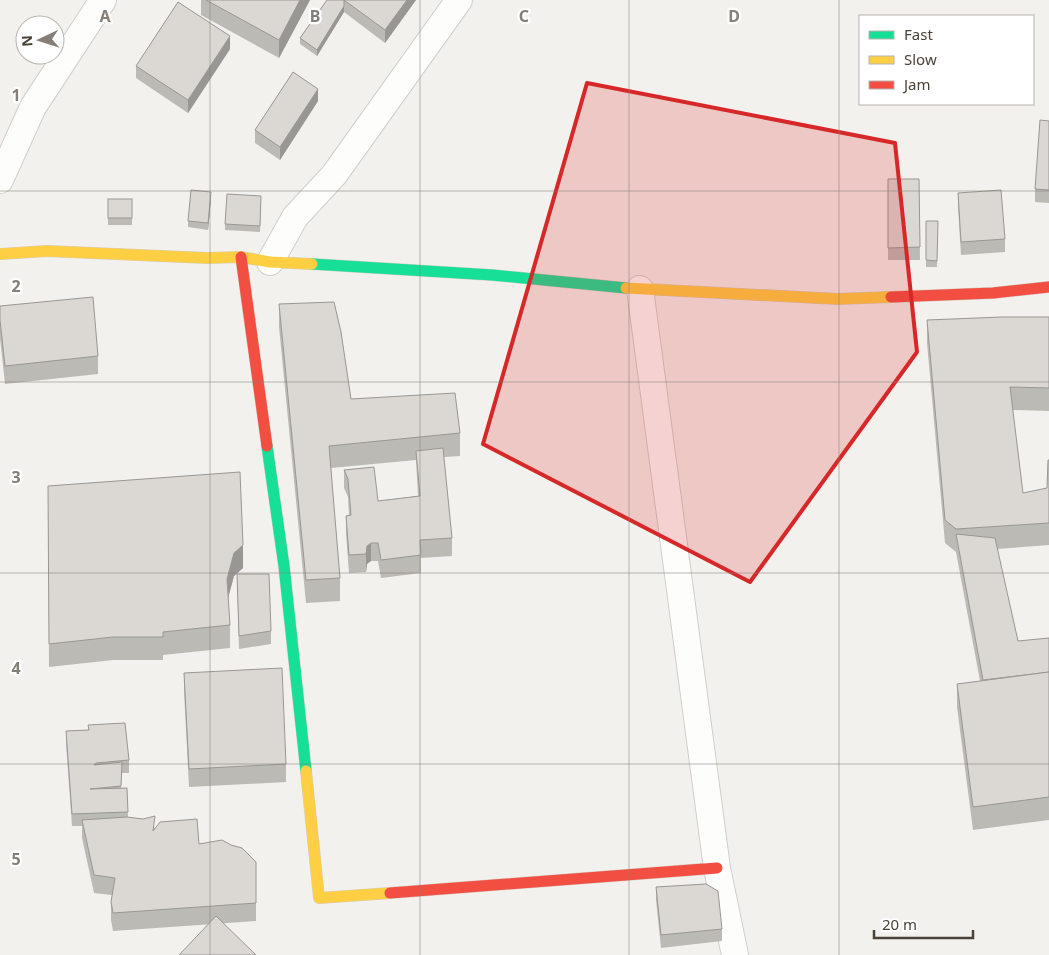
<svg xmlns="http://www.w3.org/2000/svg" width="1049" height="955" viewBox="0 0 1049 955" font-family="'Noto Sans',sans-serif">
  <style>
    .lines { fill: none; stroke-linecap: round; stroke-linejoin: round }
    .street-casing { stroke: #d1cfca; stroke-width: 28 }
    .fast-casing { stroke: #d3cec3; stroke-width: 12 }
    .slow-casing { stroke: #d3cec3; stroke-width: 12 }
    .jam-casing { stroke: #d3cec3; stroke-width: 12 }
    .street { stroke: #fdfdfc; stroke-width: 26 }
    .fast { stroke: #16e098; stroke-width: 11 }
    .slow { stroke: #ffcf43; stroke-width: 11 }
    .jam { stroke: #f24e42; stroke-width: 11 }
    .wall { fill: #bcbab5 }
    .shaded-wall { fill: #999794 }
    .building { fill: #dbd8d3; stroke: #999794 }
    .marked { fill: #d62828; fill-opacity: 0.2; stroke: #d62828; stroke-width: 4; stroke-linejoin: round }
    .grid { fill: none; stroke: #857f77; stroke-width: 1; stroke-opacity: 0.55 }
    .grid-label { font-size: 16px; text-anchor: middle; font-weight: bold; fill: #857f77; stroke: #fff; stroke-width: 4.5; stroke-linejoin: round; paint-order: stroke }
  </style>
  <rect width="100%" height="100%" fill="#f3f1ed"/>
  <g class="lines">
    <defs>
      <g id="street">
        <path d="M0,180l33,-73 70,-107"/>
        <path d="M270,262l25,-45 39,-42 125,-175"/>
        <path d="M640,289l77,579 18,87"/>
      </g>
      <g id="fast">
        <path d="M312,264l180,11 134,13"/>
        <path d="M267,446l17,120 22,205"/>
      </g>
      <g id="slow">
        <path d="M0,254l47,-3 160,7 34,-1 29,5 42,2"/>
        <path d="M626,288l212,11 53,-2"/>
        <path d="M306,771l13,127 71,-5"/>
      </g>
      <g id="jam">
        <path d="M241,257l26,189"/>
        <path d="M891,297l102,-4 56,-6"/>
        <path d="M390,893l327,-25"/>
      </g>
    </defs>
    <use href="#street" class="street-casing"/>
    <use href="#fast" class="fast-casing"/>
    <use href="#slow" class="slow-casing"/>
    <use href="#jam" class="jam-casing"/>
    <use href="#street" class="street"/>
    <use href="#fast" class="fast"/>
    <use href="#slow" class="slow"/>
    <use href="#jam" class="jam"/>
  </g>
  <g class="wall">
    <path d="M201,0h109l-31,58 -78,-43z"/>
    <path d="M327,0h89l-31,43 -41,-31 -27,44 -17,-12v-6z"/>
    <path d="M230,49l-42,64 -52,-35v-12z"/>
    <path d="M318,101l-38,59 -25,-17v-13z"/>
    <path d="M1049,121v82l-14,-1v-13z"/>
    <path d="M888,179h31l1,81h-32z"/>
    <path d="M958,193l47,46v13l-44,3 -3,-49z"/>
    <rect x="108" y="199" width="24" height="26"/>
    <path d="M211,199l-3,31 -20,-3v-6z"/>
    <path d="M261,203l-1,29 -35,-2v-6z"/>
    <path d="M926,221h12l-1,46h-11z"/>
    <path d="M279,304l72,95 109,34v23l-16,1 8,81v18l-31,2v15l-40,5 -3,-17h-7l-4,3 -1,8 -17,1 -3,-39v-18l3,-1 -1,-18 -4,-9v-18l34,31 40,-5 -2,-36 -85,8 9,110v23l-34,2 -27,-276z"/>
    <path d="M0,306l98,50v18l-93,10 -5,-46z"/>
    <path d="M1049,317v94l-37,-1 11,83 24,-5 2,-28v85l-52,4 21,92 31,-3v182l-76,10 -16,-123v-23l23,-3 -24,-129 -11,-9 -18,-200v-23z"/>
    <path d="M48,486l195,82 -9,8 -6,22 2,27v23l-67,7v5h-50l-64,7z"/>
    <path d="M237,574l34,57v13l-32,5z"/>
    <path d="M184,673l102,91v18l-97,5 -5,-96z"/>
    <path d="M88,725l41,35v13h-7l-1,15h6l1,29 27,11 44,16 57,18v59l-143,10 -2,-11v-18l1,-7 -18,-2 -12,-55v-12h-10l-6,-83v-12l22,-1z"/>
    <path d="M656,887l66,42v12l-61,7 -5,-48z"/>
  </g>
  <g class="shaded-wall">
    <path d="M300,0h10l-31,58v-18z"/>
    <path d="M407,0h9l-31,43v-13z"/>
    <path d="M344,6v6l-27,44v-6z"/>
    <path d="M230,36v13l-42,64v-13z"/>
    <path d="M318,89v12l-38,59v-13z"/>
    <path d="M211,192v7l-3,31v-7z"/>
    <path d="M371,543v18l-4,3 -1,8v-18l1,-8z"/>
    <path d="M243,545v23l-9,8 -7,26v-23l7,-26z"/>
  </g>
  <g class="building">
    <path d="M206,0h94l-21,40z"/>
    <path d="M327,0h17v6l-27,44 -17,-12z"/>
    <path d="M344,0h63l-22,30z"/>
    <path d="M178,2l52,34 -42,64 -52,-34z"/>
    <path d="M293,72l25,17 -38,58 -25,-17z"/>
    <path d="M1040,120l9,1v69l-14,-1z"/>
    <path d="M888,179h31l1,68 -32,1z"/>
    <path d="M191,190l20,2 -3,31 -20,-2z"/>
    <path d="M1001,190l4,49 -44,3 -3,-49z"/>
    <path d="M227,194l34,2 -1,30 -35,-2z"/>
    <rect x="108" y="199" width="24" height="19"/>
    <path d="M926,221h12l-1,40 -11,-1z"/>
    <path d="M93,297l5,59 -93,10 -5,-46v-14z"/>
    <path d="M334,302l7,30 10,67 104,-6 5,40 -131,13 11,132 -34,2 -27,-276z"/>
    <path d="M1002,317h47v71l-39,-1 13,106 24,-5 1,-28h1v63l-93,6 -11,-9 -18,-200z"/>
    <path d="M443,448l9,90 -32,2 1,15 -40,5 -3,-17h-7l-4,3 -1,8 -17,1 -3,-39 5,-1 -3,-36 -4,-9 30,-3 4,34 42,-5 -4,-45z"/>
    <path d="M240,472l3,73 -9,8 -7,26 3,46 -67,7v5h-50l-64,7 -1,-158z"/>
    <path d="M956,534l39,4 23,103 31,-3v34l-66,8z"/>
    <path d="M237,574h32l2,57 -32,5z"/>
    <path d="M282,668l4,96 -97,5 -5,-96z"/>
    <path d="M1049,672v125l-76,10 -16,-123z"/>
    <path d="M125,723l4,37 -33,3 -2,2 28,-3 -1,24 -31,3 37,-1 1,24 -56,2 -6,-83 23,-1 -1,-5z"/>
    <path d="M155,816l-2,15 7,-9 37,-3 2,25 23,-4 9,5 11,3 14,14v41l-143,10 -2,-11 4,-24 -21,-3 -12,-55 45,-3 16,2z"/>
    <path d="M706,884l12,7 4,38 -61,6 -5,-48z"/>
    <path d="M216,916l40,39h-77z"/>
  </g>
  <path class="marked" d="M587,83l308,60 22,209 -167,230 -267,-138z"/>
  <path class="grid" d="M210,0v955M420,0v955M629,0v955M839,0v955M0,191h1049M0,382h1049M0,573h1049M0,764h1049"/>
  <g class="grid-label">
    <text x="105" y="22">A</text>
    <text x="315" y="22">B</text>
    <text x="524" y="22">C</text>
    <text x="734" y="22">D</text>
    <text x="16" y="101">1</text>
    <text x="16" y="292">2</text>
    <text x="16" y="483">3</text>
    <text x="16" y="674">4</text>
    <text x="16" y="865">5</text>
  </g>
  <rect x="859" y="15" width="175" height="90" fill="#ffffff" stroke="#b7b3af"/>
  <rect x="869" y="31" width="25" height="8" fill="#16e098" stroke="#b7b3af"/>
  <text x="904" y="40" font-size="15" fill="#4a4237">Fast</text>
  <rect x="869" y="56" width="25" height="8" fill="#ffcf43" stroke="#b7b3af"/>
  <text x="904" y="65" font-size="15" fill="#4a4237">Slow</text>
  <rect x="869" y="81" width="25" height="8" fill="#f24e42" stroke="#b7b3af"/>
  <text x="904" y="90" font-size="15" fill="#4a4237">Jam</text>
  <g transform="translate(40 40) rotate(266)"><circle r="24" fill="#ffffff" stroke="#b7b3af"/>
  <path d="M0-4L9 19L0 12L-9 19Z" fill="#857f77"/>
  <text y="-8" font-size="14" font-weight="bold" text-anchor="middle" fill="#4a4237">N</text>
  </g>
  <path d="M874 930v8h99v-8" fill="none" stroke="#4a4237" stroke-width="2.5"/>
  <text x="882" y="930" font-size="15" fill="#4a4237" stroke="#ffffff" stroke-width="4" paint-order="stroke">20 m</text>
</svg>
